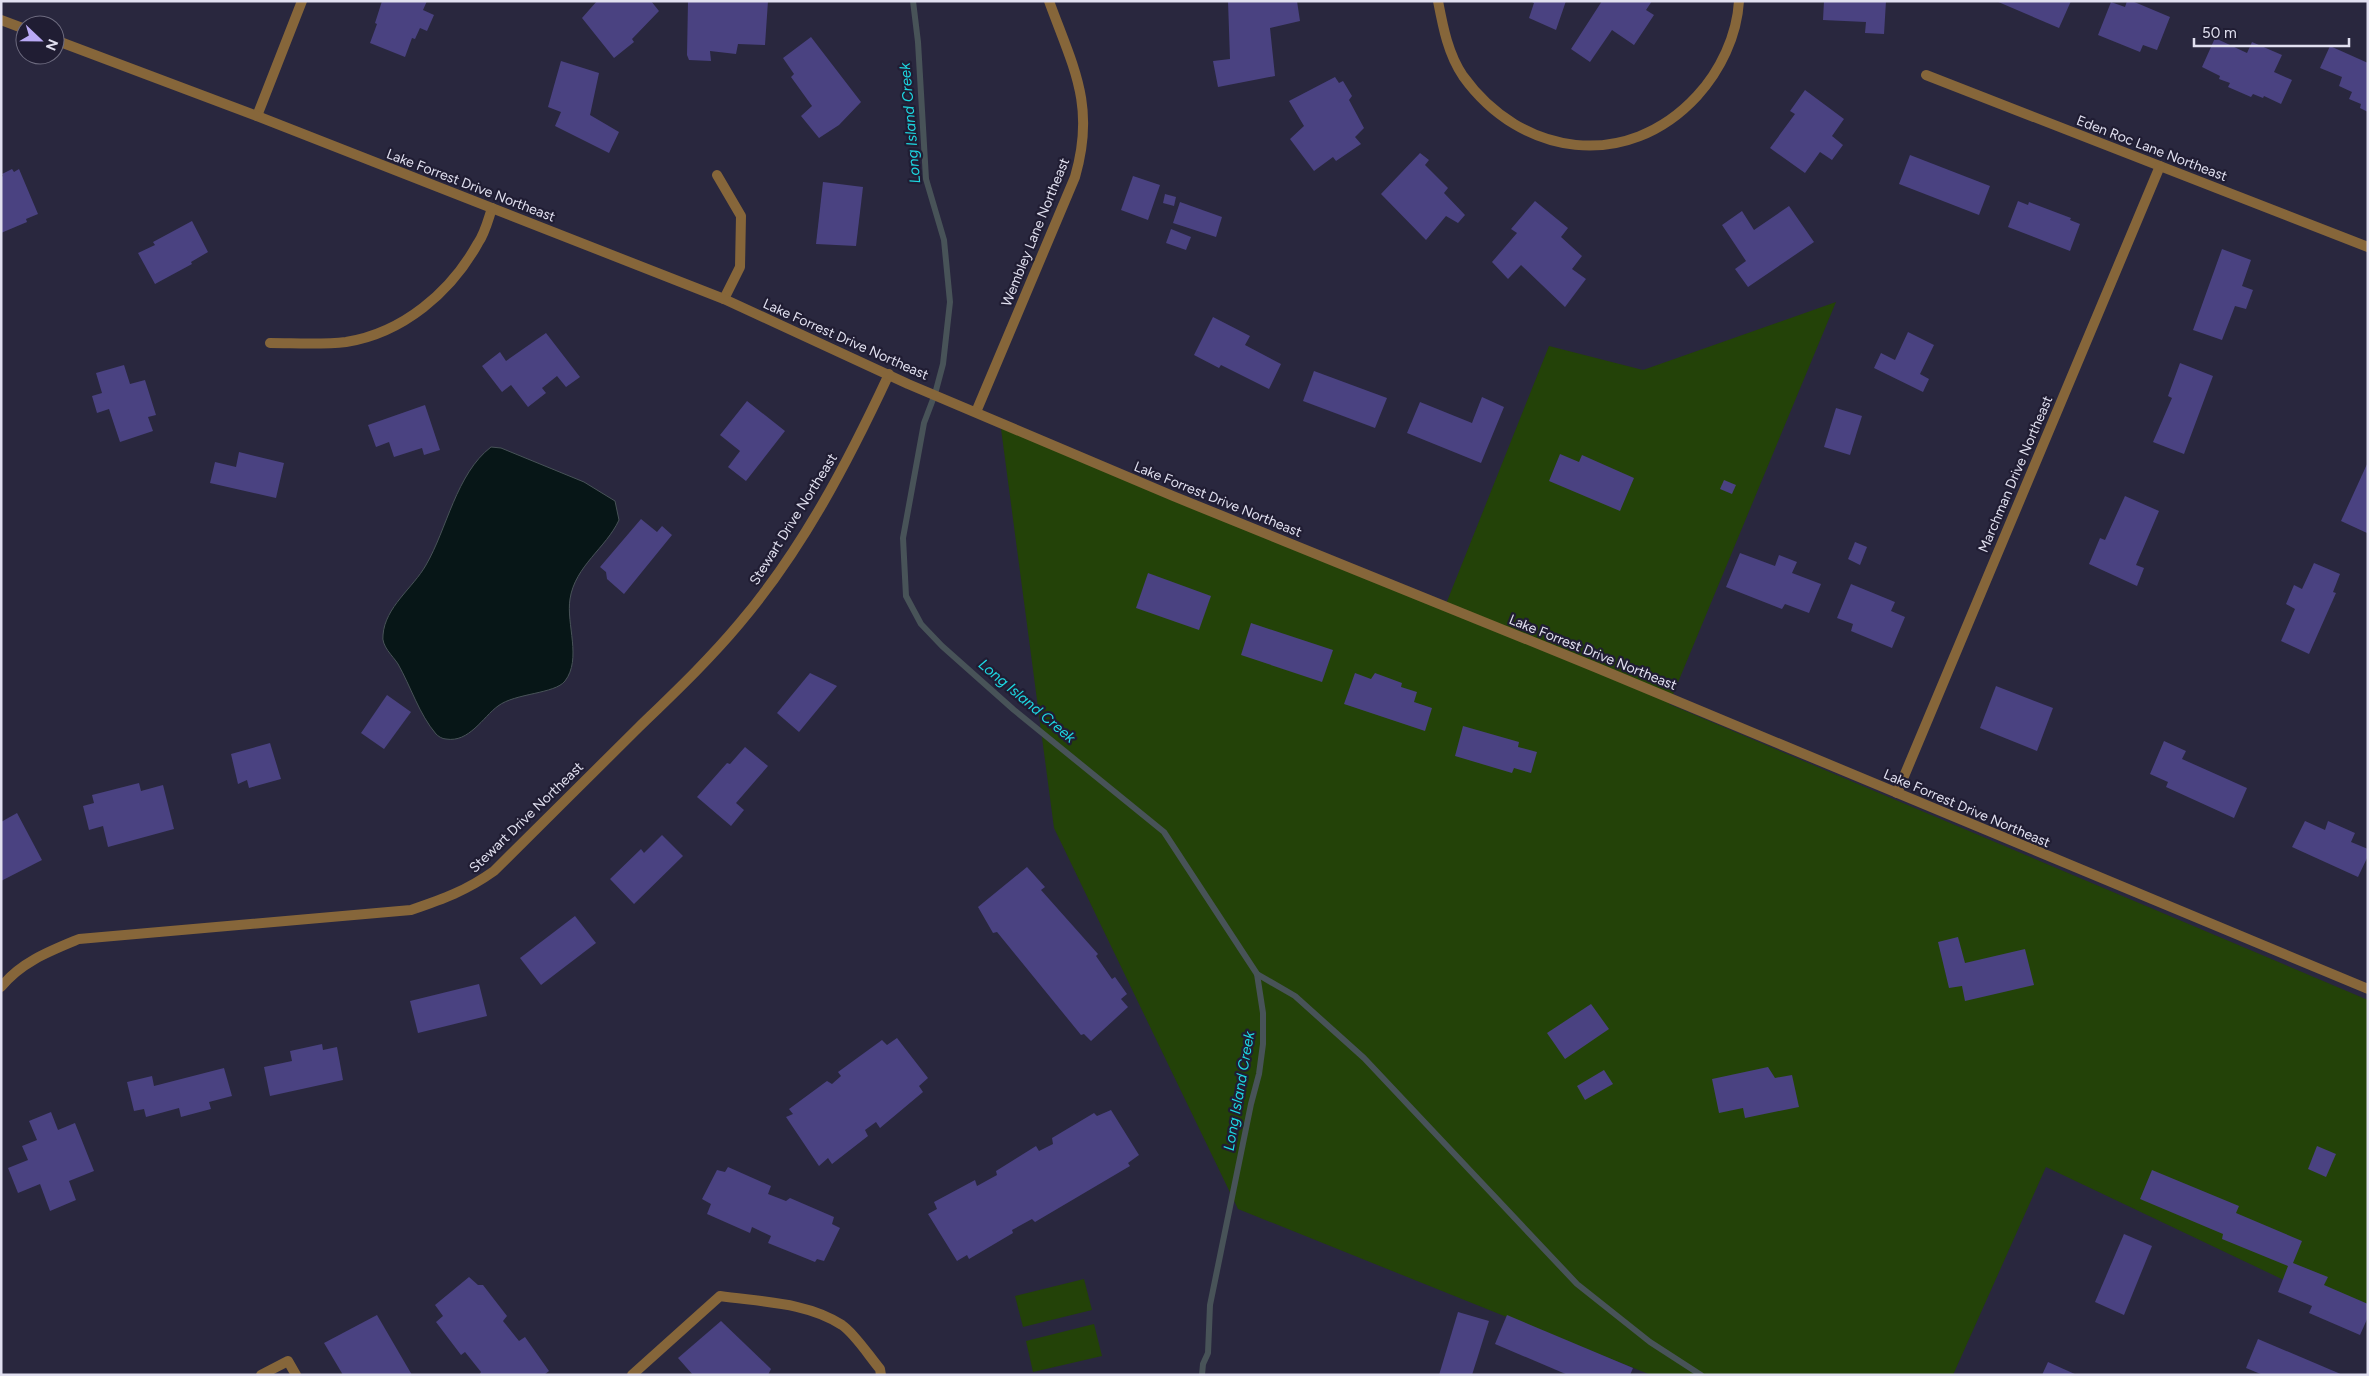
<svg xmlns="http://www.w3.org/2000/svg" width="2369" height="1376" viewBox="0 0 2369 1376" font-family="Figtree,sans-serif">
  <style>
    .green { fill: #234208 }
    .water { fill: #071617; stroke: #485358 }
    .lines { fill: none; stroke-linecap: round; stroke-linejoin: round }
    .stream { stroke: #485358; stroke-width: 6 }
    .building { fill: #4a4281 }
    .minor { stroke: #86663a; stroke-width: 10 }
    .tertiary { stroke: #86663a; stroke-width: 10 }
    .labels { text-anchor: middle; stroke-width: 4.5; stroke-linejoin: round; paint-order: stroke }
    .street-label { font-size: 14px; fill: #e1e0f0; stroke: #201d33 }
    .water-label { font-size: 15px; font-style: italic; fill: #1dd8e2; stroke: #201d33 }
  </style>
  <rect width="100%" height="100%" fill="#29273e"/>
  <g class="green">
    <path d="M1836,302l-167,402 699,296v320l-322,-153 -93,208h-302l-413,-166 -184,-381 -54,-407 444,188 105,-263 94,24z"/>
    <path d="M1084,1279l8,31 -69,17 -8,-31z"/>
    <path d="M1094,1324l8,32 -69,16 -7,-31z"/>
  </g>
  <path class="water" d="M491,447l10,1 83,34 31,19 4,19c-13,28 -44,46 -49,79 -4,25 12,60 -5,82 -10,13 -50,12 -67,25 -15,11 -29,37 -52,33 -4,0 -8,-3 -10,-5 -17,-20 -25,-47 -38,-70 -5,-8 -17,-18 -15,-29 2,-28 30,-47 43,-70 21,-36 30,-91 65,-118z"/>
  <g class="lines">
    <g class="stream">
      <path d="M913,1l5,41 8,137 18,61 6,62 -7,62 -8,30 -11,29 -21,115 3,58 15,28 21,22 72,64 150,122 93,142 6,39v31l-4,30 -8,30 -41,201 -2,48 -5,11 -1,11"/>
      <path d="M1257,974l38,22 69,62 213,226 73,58 51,33"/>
    </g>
  </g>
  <g class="building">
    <path d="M382,1h45l-4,9 11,5 -7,16 -7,-3 -5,11 -3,-1 -7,19 -35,-14 7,-19 -2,-1z"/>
    <path d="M597,1h54l8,10 -27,28 2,3 -20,16 -32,-40z"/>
    <path d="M688,1h80l-3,44 -27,-1 -2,10 -26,-3 1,10 -22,-1 -2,-5z"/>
    <path d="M1228,1h69l3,20 -30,7 5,48 -57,11 -5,-26 17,-2z"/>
    <path d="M1566,1l-10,29 -27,-12 5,-15 -4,-2z"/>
    <path d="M1602,1h50l-6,9 8,5 -20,30 -22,-15 -22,32 -19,-13z"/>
    <path d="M1824,1h62l-2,33 -19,-1 1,-11 -43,-2z"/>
    <path d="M1996,1h75l-12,27z"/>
    <path d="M2127,1h5l38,16 -13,33 -14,-5 -3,7 -42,-17 13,-33 14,5z"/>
    <path d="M811,37l50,65 -22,23 -20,13 -18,-22 11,-10 -21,-29 3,-3 -11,-16z"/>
    <path d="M2215,38l32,15 5,-11 30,13 -8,17 18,8 -11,24 -17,-8 -1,2 -10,-4 -2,3 -23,-10 2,-4 -11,-4 1,-3 -18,-9z"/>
    <path d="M2330,46l38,17v49l-8,-4 1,-4 -12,-5 3,-7 -13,-6 3,-9 -22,-9z"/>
    <path d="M561,61l38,12 -9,42 29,17 -10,21 -54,-27 6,-14 -13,-5z"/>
    <path d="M1335,77l4,6 4,-2 9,15 -3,4 15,28 -9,9 6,7 -25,17 -3,-4 -19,14 -24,-32 14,-13 -15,-25z"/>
    <path d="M1805,90l39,29 -12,17 11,9 -11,15 -12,-8 -15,21 -35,-25 25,-34 -5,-3z"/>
    <path d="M1420,153l9,7 -4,5 23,23 -4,5 21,22 -7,8 -12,-7 -20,24 -45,-46z"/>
    <path d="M1910,155l80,31 -11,29 -80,-31z"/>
    <path d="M12,169l2,3 5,-3 19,45 -12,5 1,3 -26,11v-56l2,-1 -1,-2z"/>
    <path d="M1133,176l27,9 -12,35 -27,-10z"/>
    <path d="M823,182l40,5 -7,59 -40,-2z"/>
    <path d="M1165,194l11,3 -2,9 -11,-3z"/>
    <path d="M1535,201l33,27 -7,9 21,19 -10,13 14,10 -21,28 -44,-42 -13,14 -16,-17 25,-29 -6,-4z"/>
    <path d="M2018,201l10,4 1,-3 42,16 -1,2 10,4 -10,27 -62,-24z"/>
    <path d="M1180,202l42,15 -6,20 -43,-14z"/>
    <path d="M1789,206l25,36 -66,45 -13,-18 11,-8 -24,-36 20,-14 12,19z"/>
    <path d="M192,221l16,31 -17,10 1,2 -37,20 -17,-31 17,-8 -2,-3z"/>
    <path d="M1171,229l20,8 -5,13 -20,-7z"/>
    <path d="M2222,249l29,11 -9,26 11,4 -7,19 -11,-3 -13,34 -29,-10z"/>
    <path d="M1213,317l37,19 -5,9 36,19 -12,25 -48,-24 -2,3 -25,-13z"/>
    <path d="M1908,332l26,13 -14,29 9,5 -6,13 -49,-24 7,-15 14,7z"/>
    <path d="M546,333l34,44 -14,10 -9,-11 -15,12 4,5 -18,14 -17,-22 -9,7 -20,-26 18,-14 6,9z"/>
    <path d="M2180,363l33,13 -29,78 -31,-12 19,-44 -4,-2z"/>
    <path d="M124,365l6,19 15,-4 11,35 -8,2 5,14 -33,11 -11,-33 -12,4 -5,-17 10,-3 -6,-20z"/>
    <path d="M1314,371l73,27 -12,30 -72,-27z"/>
    <path d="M1482,397l22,10 -23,56 -74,-30 13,-31 52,21z"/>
    <path d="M747,401l38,30 -39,50 -18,-14 12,-16 -20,-16z"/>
    <path d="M425,405l15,45 -16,5 -2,-7 -28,9 -5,-15 -13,5 -8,-22z"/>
    <path d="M1836,408l26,8 -12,39 -26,-8z"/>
    <path d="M239,452l45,11 -8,35 -66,-15 5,-21 21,5z"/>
    <path d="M1560,454l19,8 3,-7 52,23 -14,33 -71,-30z"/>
    <path d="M2368,462v70l-1,1 -26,-12z"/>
    <path d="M1724,480l12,5 -4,9 -12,-5z"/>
    <path d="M2125,496l34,15 -23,54 8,3 -7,18 -48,-22 11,-26 5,2z"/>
    <path d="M641,519l16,13 5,-6 10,9 -48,59 -17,-15 -1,-7 -6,-5z"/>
    <path d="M1855,542l12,5 -7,18 -12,-6z"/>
    <path d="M1740,553l35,13 4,-11 18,7 -5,11 29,11 -12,29 -24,-9 -3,5 -56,-22z"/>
    <path d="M2314,563l26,11 -7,18 3,1 -27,61 -28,-13 14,-32 -9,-5 8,-19 8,4z"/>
    <path d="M1148,573l63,23 -12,34 -63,-22z"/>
    <path d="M1851,584l44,18 -4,9 14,6 -13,31 -41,-17 2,-7 -16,-6z"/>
    <path d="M1251,623l82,27 -11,32 -81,-27z"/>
    <path d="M810,673l27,13 -38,46 -22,-19z"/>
    <path d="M1355,673l16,6 4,-6 27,10 -1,4 16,5 -3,10 18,6 -7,23 -81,-27z"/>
    <path d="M1996,686l57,22 -16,43 -57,-23z"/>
    <path d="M387,695l24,17 -27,37 -23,-16z"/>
    <path d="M1463,726l56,16 -1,5 19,5 -6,21 -17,-5 -2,5 -57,-17z"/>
    <path d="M2164,741l22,10 -4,8 65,29 -13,30 -68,-31 2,-5 -18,-8z"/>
    <path d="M270,743l11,36 -32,9 -2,-8 -9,4 -7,-30z"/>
    <path d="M745,747l23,19 -32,37 8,7 -13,16 -34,-29 30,-34 3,1z"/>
    <path d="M139,783l2,8 22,-6 11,44 -66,18 -5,-21 -14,4 -6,-24 11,-3 -2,-8z"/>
    <path d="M17,813l25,47 -41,21v-59z"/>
    <path d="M2305,821l20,9 3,-9 27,12 -4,9 17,7v7l-10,21 -66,-30z"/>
    <path d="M662,835l21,21 -49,48 -24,-25 31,-30 3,4z"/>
    <path d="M1027,867l18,20 -4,3 57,64 -2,2 16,23 3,-2 12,17 -6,5 7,8 -37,34 -7,-7 -3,1 -84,-103 -4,1 -15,-26z"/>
    <path d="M575,916l21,27 -55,42 -21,-27z"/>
    <path d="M1958,937l7,26 60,-14 9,36 -69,16 -3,-15 -13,2 -11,-46z"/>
    <path d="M479,984l8,32 -69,17 -8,-32z"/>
    <path d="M1591,1004l18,25 -44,30 -18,-26z"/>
    <path d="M897,1038l31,40 -9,8 4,6 -43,36 -4,-6 -11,8 3,6 -36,28 -4,-6 -9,8 -33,-49 7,-3 -4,-5 38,-28 5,3 9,-8 -3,-4 44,-32 5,5z"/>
    <path d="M322,1044l1,6 14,-3 6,33 -73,16 -6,-29 28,-6 -2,-10z"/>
    <path d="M1768,1067l7,11 17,-3 7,32 -54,11 -2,-10 -24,5 -7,-34z"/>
    <path d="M224,1068l8,28 -23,6 2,7 -30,8 -2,-9 -33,9 -2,-8 -10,2 -7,-29 25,-6 2,10z"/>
    <path d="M1604,1070l9,14 -28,16 -8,-14z"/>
    <path d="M1111,1110l28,45 -11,8 2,3 -95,56 -3,-3 -20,11 1,3 -44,26 -2,-4 -10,6 -29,-47 9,-5 -3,-7 41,-22 2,6 20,-11 -1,-4 40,-25 3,5 14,-7 -1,-6 42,-25 3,3z"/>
    <path d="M51,1112l7,18 17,-7 19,48 -25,10 7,19 -26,11 -10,-27 -22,9 -10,-25 20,-8 -6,-14 15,-6 -8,-19z"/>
    <path d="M2317,1146l19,8 -10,23 -18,-8z"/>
    <path d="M728,1167l43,19 -3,8 18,7 4,-3 44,19 -2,7 8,4 -16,33 -7,-2 -2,3 -47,-19 3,-7 -19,-9 -2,6 -43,-19 4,-10 -9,-5 15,-29 8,2z"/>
    <path d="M2152,1170l87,36 -3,7 66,28 -9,22 35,14 -4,8 44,19v13l-8,18 -51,-22 3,-7 -34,-14 10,-26 -66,-27 1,-5 -83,-35z"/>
    <path d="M2124,1234l28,12 -28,69 -29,-13z"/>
    <path d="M469,1277l9,8h5l24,31 -4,5 16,20 6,-4 24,34 -5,4h-65l2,-3 -16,-20 -4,3 -25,-33 7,-6 -8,-11z"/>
    <path d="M1458,1312l31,9 -17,54h-33z"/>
    <path d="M377,1315l35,60h-69l-19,-32z"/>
    <path d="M1507,1315l126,53 -3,7h-62l-73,-31z"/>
    <path d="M721,1321l50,48 -3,6h-75l-15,-17z"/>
    <path d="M2258,1339l85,36h-80l-17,-7z"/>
    <path d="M2048,1362l29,13h-35z"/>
  </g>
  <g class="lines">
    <g class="minor">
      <path d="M1438,1c5,26 10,53 25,75 58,81 164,96 234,20 23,-25 40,-60 42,-95"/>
      <path d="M1926,75l442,172"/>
      <path d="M257,116l45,-115"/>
      <path d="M717,175l24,41 -1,51 -16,32"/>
      <path d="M270,343c24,0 51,2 76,-1 57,-9 105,-50 132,-99 7,-10 10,-23 14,-35"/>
      <path d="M976,412l99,-235c21,-72 -2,-110 -26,-176"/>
      <path d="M1897,793l263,-627"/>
      <path d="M1,987c20,-25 49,-36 78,-48l332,-29c32,-11 55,-19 83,-39 48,-48 97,-96 145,-144 34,-33 69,-66 100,-103 63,-74 109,-162 150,-250"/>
      <path d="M261,1375l27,-14 8,14"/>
      <path d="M632,1375l88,-79c41,6 87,6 122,29 13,9 27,31 38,44l1,6"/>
    </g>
    <g class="tertiary">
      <path d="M1,20l24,9"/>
      <path d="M55,40l202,76 467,183 184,85 265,112 422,171 773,322"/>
    </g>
  </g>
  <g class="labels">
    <g class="street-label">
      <text transform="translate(2152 148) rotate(21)" y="5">Eden Roc Lane Northeast</text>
      <text transform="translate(471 185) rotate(21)" y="5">Lake Forrest Drive Northeast</text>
      <text transform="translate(1035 232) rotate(-68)" y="5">Wembley Lane Northeast</text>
      <text transform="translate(846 339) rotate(24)" y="5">Lake Forrest Drive Northeast</text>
      <text transform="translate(2015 474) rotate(-67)" y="5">Marchman Drive Northeast</text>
      <text transform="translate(1218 499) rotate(22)" y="5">Lake Forrest Drive Northeast</text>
      <text transform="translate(793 519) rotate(-58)" y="5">Stewart Drive Northeast</text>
      <text transform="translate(1593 652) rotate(22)" y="5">Lake Forrest Drive Northeast</text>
      <text transform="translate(1967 808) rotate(23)" y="5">Lake Forrest Drive Northeast</text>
      <text transform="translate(526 817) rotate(-44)" y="5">Stewart Drive Northeast</text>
    </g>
    <g class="water-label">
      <text transform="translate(910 123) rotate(-95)" y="5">Long Island Creek</text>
      <text transform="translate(1027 701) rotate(40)" y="5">Long Island Creek</text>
      <text transform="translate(1239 1091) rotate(-80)" y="5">Long Island Creek</text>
    </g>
  </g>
  <rect width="2369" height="1376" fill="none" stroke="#e1e0f0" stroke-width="5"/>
  <g transform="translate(40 40) rotate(112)"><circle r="24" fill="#201d33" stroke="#6d6b7f"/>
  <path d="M0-4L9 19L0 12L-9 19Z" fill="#baaaf6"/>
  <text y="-8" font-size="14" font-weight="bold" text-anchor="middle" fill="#e1e0f0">N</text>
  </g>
  <path d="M2194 38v8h155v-8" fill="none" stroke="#e1e0f0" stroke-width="2.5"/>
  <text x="2202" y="38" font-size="15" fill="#e1e0f0" stroke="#201d33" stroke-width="4" paint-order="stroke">50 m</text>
</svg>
